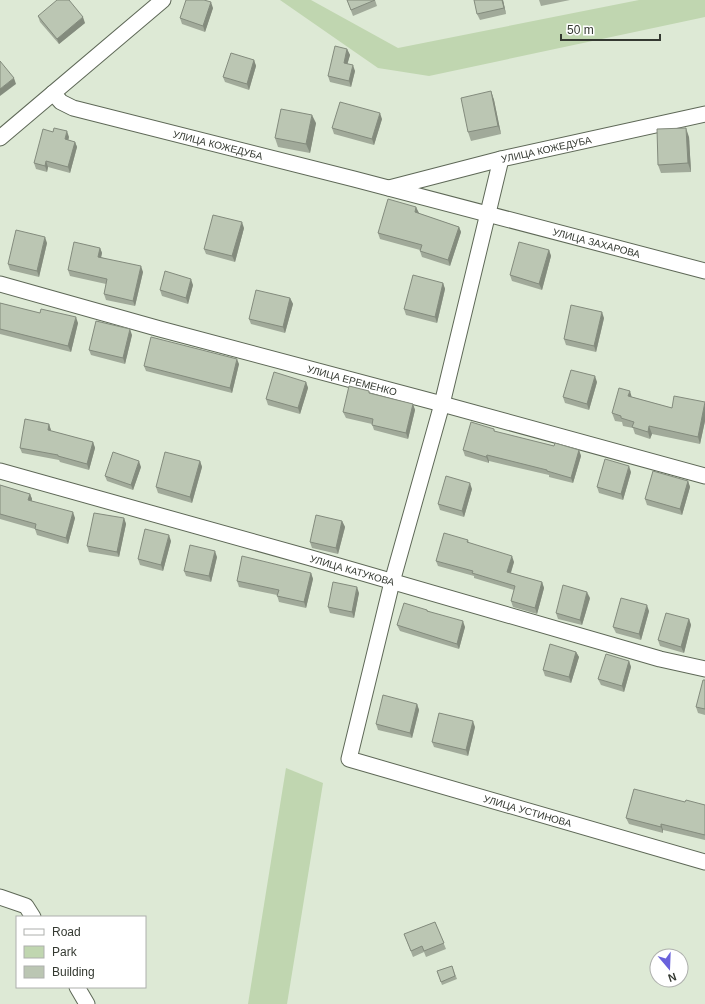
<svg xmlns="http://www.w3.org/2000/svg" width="705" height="1004" viewBox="0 0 705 1004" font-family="Arial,sans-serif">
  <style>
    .green { fill: #c0d6b0 }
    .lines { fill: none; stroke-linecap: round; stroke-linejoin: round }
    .minor-casing { stroke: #5e6857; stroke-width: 17 }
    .minor { stroke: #fff; stroke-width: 15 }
    .wall { fill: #a1aa9a }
    .shaded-wall { fill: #838b7d }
    .building { fill: #bbc6b3; stroke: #838b7d }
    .labels { text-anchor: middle; stroke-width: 3; stroke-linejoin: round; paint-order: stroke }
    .street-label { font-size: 10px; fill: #343931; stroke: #fff }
  </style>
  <rect width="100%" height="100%" fill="#dde9d5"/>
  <g class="green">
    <path d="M280,0h31l87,48 241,-48h66v17l-276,59 -51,-8z"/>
    <path d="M286,768l37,15 -36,221h-39z"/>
  </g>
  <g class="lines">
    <defs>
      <g id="minor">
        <path id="s1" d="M53,93l8,9 12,6 281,71 351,92"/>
        <path d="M0,138l163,-138"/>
        <path id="s2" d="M501,159l-59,245 -50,178 -43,177 356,103"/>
        <path id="s3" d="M389,188l112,-29 204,-45"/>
        <path id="s4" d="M0,284l160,45 282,75 263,72"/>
        <path id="s5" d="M0,471l311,87 349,101 45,10"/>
        <path d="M0,897l26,9 7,11"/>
        <path d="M77,987l10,17"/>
      </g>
    </defs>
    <use href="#minor" class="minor-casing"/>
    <use href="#minor" class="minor"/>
  </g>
  <g class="wall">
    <path d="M347,0h28l2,6 -24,10z"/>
    <path d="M503,0l3,14 -26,6 -3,-6z"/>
    <path d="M539,0h31l-29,6z"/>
    <path d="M213,8l-8,24 -23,-8 -2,-6z"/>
    <path d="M38,16l47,7 -26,21 -19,-22z"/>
    <path d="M347,49l3,6 -3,9 8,7 -4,16 -21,-5 -2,-6z"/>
    <path d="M254,60l2,6 -7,24 -24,-8 -2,-5z"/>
    <path d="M491,91l3,9 7,34 -30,7 -3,-9z"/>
    <path d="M382,119l-8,26 -40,-11 -2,-6z"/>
    <path d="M316,123l-6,30 -32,-6 -3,-9z"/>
    <path d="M69,137l-1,3 7,2 2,5 -7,26 -22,-6 -1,5 -11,-3 -2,-6z"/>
    <path d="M689,137l2,35 -30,1 -3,-8z"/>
    <path d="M416,207l2,6 41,14 2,5 -11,34 -28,-9 -2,-6v-1l-40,-11 -2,-6z"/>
    <path d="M244,228l-9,34 -29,-8 -2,-5z"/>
    <path d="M47,243l-8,34 -29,-7 -2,-6z"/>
    <path d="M100,248l2,5 -1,4 42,15 -8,34 -29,-6 -2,-6 2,-10 -36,-8 -2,-6z"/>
    <path d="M549,250l2,6 -9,34 -30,-9 -2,-6z"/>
    <path d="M443,283l2,6 -8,34 -31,-8 -2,-6z"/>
    <path d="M193,285l-5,19 -26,-8 -2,-6z"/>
    <path d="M290,298l3,6 -8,29 -34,-9 -2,-5z"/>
    <path d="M0,303l78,20 -7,29 -71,-18z"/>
    <path d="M604,318l-8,34 -30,-7 -2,-6z"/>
    <path d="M132,335l-7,29 -34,-9 -2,-5z"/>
    <path d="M239,364l-7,29 -86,-22 -2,-5z"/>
    <path d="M306,382l2,6 -8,26 -32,-9 -2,-6z"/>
    <path d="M597,382l-8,28 -24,-7 -2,-6z"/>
    <path d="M369,391l1,3 43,10 2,6 -7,29 -34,-9 -2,-6 -26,-6 -3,-6z"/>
    <path d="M632,397l40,11 33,-5v18l-5,23 -48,-10 -2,5 -15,-5 -2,-6 -10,-2 -1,-4 -7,-1 -3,-8z"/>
    <path d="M49,424l2,7 42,11 2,6 -6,22 -29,-8 -1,-2 -37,-7 -2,-5z"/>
    <path d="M494,429l1,3 59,14 25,4 2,6 -8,27 -24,-6v-2l-60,-14v2l-24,-7 -2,-6z"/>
    <path d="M200,461l2,6 -10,36 -34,-10 -2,-6z"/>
    <path d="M141,467l-8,23 -26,-9 -2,-5z"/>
    <path d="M631,472l-8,28 -24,-7 -2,-6z"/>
    <path d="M688,481l2,6 -8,28 -35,-10 -2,-6z"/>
    <path d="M0,485l30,9 2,5v2l43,17 -7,26 -31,-9 -2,-6 -35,-10z"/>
    <path d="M472,489l-8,28 -24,-7 -2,-6z"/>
    <path d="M124,518l2,6 -7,33 -30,-5 -2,-6z"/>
    <path d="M342,521l3,6 -7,27 -26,-6 -2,-6z"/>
    <path d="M468,540l1,3 45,19 -3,11 31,9 2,6 -7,26 -24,-7 -2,-6 3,-11 -40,-12v-2l-36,-10 -2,-5z"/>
    <path d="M171,541l-8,30 -23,-6 -2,-6z"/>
    <path d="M217,557l-6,25 -25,-6 -2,-5z"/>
    <path d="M311,573l2,6 -7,29 -27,-6 -2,-7 -38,-8 -2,-6z"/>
    <path d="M359,593l-5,25 -24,-5 -2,-6z"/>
    <path d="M590,598l-8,27 -24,-6 -2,-6z"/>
    <path d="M427,610l1,1 37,16 -6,22 -59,-18 -3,-6z"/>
    <path d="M649,611l-8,29 -25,-7 -3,-6z"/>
    <path d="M689,619l2,6 -7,28 -24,-7 -2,-6z"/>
    <path d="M576,652l3,5 -8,26 -26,-7 -2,-6z"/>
    <path d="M629,661l2,6 -7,25 -23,-7 -3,-6z"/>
    <path d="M705,680v35l-7,-2 -2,-6z"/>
    <path d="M417,704l2,6 -7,28 -34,-8 -2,-6z"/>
    <path d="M475,727l-7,29 -34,-9 -2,-5z"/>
    <path d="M685,802l20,3v35l-42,-10v3l-34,-9 -3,-6z"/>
    <path d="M435,922l11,27 -20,8 -2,-5 -11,5 -9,-23z"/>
    <path d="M452,966l5,13 -15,6 -5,-14z"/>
  </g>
  <g class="shaded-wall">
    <path d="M502,0h1l3,14 -2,-6z"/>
    <path d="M211,2l2,6 -8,24 -2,-6z"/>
    <path d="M83,17l2,6 -26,21 -2,-5z"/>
    <path d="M347,49l3,6 -4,14 -2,-6z"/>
    <path d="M254,60l2,6 -7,24 -2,-6z"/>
    <path d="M353,65l2,6 -4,16 -2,-6z"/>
    <path d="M14,78l2,6 -16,12v-7z"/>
    <path d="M491,91l3,9 7,34 -3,-8z"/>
    <path d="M380,113l2,6 -8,26 -2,-6z"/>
    <path d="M312,115l4,8 -6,30 -4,-9z"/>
    <path d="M686,128l3,9 2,35 -3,-9z"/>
    <path d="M67,131l2,6 -2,8 -2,-6z"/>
    <path d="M75,142l2,5 -7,26 -2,-6z"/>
    <path d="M46,161l2,6 -1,5 -2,-6z"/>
    <path d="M416,207l3,6 -2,5 -2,-6z"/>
    <path d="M242,222l2,6 -9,34 -3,-6z"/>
    <path d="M459,227l2,5 -11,34 -2,-6z"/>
    <path d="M45,237l2,6 -8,34 -2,-6z"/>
    <path d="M100,248l2,5 -2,9 -2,-5z"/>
    <path d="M549,250l2,6 -9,34 -3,-6z"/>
    <path d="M141,266l2,6 -8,34 -2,-5z"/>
    <path d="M191,279l2,6 -5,19 -2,-6z"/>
    <path d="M443,283l2,6 -8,34 -2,-6z"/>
    <path d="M290,298l3,6 -8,29 -2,-6z"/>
    <path d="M602,312l2,6 -8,34 -2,-6z"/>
    <path d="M76,317l2,6 -7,29 -3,-6z"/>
    <path d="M130,329l2,6 -7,29 -2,-6z"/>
    <path d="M237,359l2,5 -7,29 -2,-5z"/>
    <path d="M595,376l2,6 -8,28 -2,-6z"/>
    <path d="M306,382l2,6 -8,26 -2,-6z"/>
    <path d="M630,391l2,7 -4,-2z"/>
    <path d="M705,402v19l-5,23 -2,-7z"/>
    <path d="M413,404l2,6 -7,29 -2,-6z"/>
    <path d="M49,424l2,6 -1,6 -2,-6z"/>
    <path d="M649,426l3,8 -2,5 -2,-7z"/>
    <path d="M93,442l2,6 -6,22 -2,-6z"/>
    <path d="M579,450l2,6 -8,27 -2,-5z"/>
    <path d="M487,455l2,6v2l-3,-6z"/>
    <path d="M139,461l2,6 -8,23 -2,-5z"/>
    <path d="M200,461l2,6 -10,36 -2,-6z"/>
    <path d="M629,466l2,6 -8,28 -2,-6z"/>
    <path d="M688,481l2,6 -8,28 -2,-6z"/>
    <path d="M470,483l2,6 -8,28 -2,-6z"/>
    <path d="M30,494l2,5 -2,6 -2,-5z"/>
    <path d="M73,512l2,6 -7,26 -2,-6z"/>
    <path d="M124,518l2,6 -7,33 -2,-5z"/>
    <path d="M342,521l3,6 -7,27 -2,-6z"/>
    <path d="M169,535l2,6 -8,30 -2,-6z"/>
    <path d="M215,551l2,6 -6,25 -2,-6z"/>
    <path d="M512,556l2,6 -5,16 -2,-6z"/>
    <path d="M311,573l2,6 -7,29 -2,-6z"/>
    <path d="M542,582l2,6 -7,26 -2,-6z"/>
    <path d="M357,587l2,6 -5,25 -2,-6z"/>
    <path d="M587,592l3,6 -8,27 -2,-5z"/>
    <path d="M647,605l2,6 -8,29 -2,-6z"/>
    <path d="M689,619l2,6 -7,28 -3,-6z"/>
    <path d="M463,621l2,6 -6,22 -2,-5z"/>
    <path d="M576,652l3,5 -8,26 -2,-6z"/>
    <path d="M629,661l2,6 -7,25 -2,-6z"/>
    <path d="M417,704l2,6 -7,28 -2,-5z"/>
    <path d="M473,721l2,6 -7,29 -2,-6z"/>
    <path d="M661,824l2,6v3l-2,-6z"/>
  </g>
  <g class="building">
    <path d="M57,0h12l14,17 -26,22 -19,-23z"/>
    <path d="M186,0h18l7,2 -8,24 -23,-8z"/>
    <path d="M347,0h28l-24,10z"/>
    <path d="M474,0h28l2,8 -27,6z"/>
    <path d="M335,46l12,3 -3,14 9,2 -4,16 -21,-5z"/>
    <path d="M231,53l23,7 -7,24 -24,-7z"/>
    <path d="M0,61l14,17 -14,11z"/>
    <path d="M491,91l7,35 -30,6 -7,-34z"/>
    <path d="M340,102l40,11 -8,26 -40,-11z"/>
    <path d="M281,109l31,6 -6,29 -31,-6z"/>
    <path d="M54,128l13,3 -2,8 10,3 -7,25 -22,-6 -1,5 -11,-3 9,-34 10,3z"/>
    <path d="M686,128l2,35 -30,2 -1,-36z"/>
    <path d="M388,199l28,8 -1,5 44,15 -11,33 -28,-9 2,-6 -44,-12z"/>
    <path d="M213,215l29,7 -10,34 -28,-7z"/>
    <path d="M16,230l29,7 -8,34 -29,-7z"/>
    <path d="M74,242l26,6 -2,9 43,9 -8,35 -29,-7 3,-15 -39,-9z"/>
    <path d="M519,242l30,8 -10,34 -29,-9z"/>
    <path d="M165,271l26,8 -5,19 -26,-8z"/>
    <path d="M413,275l30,8 -8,34 -31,-8z"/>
    <path d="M256,290l34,8 -7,29 -34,-8z"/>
    <path d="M0,303l40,10 1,-4 35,8 -8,29 -68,-17z"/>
    <path d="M571,305l31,7 -8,34 -30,-7z"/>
    <path d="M96,321l34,8 -7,29 -34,-8z"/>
    <path d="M151,337l86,22 -7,29 -86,-22z"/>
    <path d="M571,370l24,6 -8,28 -24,-7z"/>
    <path d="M274,372l32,10 -8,26 -32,-9z"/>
    <path d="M349,386l20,5v2l44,11 -7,29 -34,-8 1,-6 -30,-7z"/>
    <path d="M619,388l11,3 -2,5 44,12 2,-12 31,6 -7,35 -49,-11 -1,6 -16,-5 2,-5 -13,-4v-2l-9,-3z"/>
    <path d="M25,419l24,5 -1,6 45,12 -6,22 -29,-8v-1l-38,-7z"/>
    <path d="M471,422l23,7v2l60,15 1,-3 24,7 -8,28 -24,-7v-1l-60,-15 -1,2 -23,-7z"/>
    <path d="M113,452l26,9 -8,24 -26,-9z"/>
    <path d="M165,452l35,9 -10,36 -34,-10z"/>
    <path d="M605,459l24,7 -8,28 -24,-7z"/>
    <path d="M653,471l35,10 -8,28 -35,-10z"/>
    <path d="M446,476l24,7 -8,28 -24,-7z"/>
    <path d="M0,485l30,9 -2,6 45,12 -7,26 -31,-9 1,-5 -36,-10z"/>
    <path d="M94,513l30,5 -7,34 -30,-6z"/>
    <path d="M316,515l26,6 -6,27 -26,-6z"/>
    <path d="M145,529l24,6 -8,30 -23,-6z"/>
    <path d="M444,533l24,7 -1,2 45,14 -5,16 35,10 -7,26 -24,-7 4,-15 -43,-13 1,-2 -37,-10z"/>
    <path d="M190,545l25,6 -6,25 -25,-5z"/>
    <path d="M242,556l69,17 -7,29 -27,-6 2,-6 -42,-9z"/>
    <path d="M333,582l24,5 -5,25 -24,-5z"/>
    <path d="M563,585l24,7 -7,28 -24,-7z"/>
    <path d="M621,598l26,7 -8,29 -26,-7z"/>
    <path d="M404,603l23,7v1l36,10 -6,23 -60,-19z"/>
    <path d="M666,613l23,6 -8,28 -23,-7z"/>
    <path d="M550,644l26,8 -7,25 -26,-7z"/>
    <path d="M606,654l23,7 -7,25 -24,-7z"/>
    <path d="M703,680h2v29l-9,-2z"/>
    <path d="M383,695l34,9 -7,29 -34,-9z"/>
    <path d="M439,713l34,8 -7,29 -34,-8z"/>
    <path d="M634,789l51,13 1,-2 19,5v30l-44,-11v3l-35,-9z"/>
    <path d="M435,922l9,21 -20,8 -2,-5 -11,5 -7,-17z"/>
    <path d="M452,966l3,10 -14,6 -4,-11z"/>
  </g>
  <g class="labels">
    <g class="street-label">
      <text dy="4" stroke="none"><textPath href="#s1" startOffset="175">УЛИЦА КОЖЕДУБА</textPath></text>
      <text dy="4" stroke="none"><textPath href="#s3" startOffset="162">УЛИЦА КОЖЕДУБА</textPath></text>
      <text dy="4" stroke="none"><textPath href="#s1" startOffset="566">УЛИЦА ЗАХАРОВА</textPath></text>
      <text dy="4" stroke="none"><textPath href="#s4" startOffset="365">УЛИЦА ЕРЕМЕНКО</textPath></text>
      <text dy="4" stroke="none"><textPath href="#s5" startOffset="366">УЛИЦА КАТУКОВА</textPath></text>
      <text dy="4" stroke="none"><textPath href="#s2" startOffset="805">УЛИЦА УСТИНОВА</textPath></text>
    </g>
  </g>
  <rect x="16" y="916" width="130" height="72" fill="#ffffff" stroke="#aeb0ad"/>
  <rect x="24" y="929" width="20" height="6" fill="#ffffff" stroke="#aeb0ad"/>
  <text x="52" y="936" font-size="12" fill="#343931">Road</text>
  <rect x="24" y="946" width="20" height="12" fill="#c0d6b0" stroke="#aeb0ad"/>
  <text x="52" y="956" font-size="12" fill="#343931">Park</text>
  <rect x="24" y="966" width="20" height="12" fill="#bbc6b3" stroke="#aeb0ad"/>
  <text x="52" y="976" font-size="12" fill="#343931">Building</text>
  <g transform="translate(669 968) rotate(161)"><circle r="19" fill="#ffffff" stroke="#aeb0ad"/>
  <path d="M0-3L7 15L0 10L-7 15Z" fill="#6a62dc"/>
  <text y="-6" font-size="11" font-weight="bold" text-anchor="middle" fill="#343931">N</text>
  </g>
  <path d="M561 34v6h99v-6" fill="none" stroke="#343931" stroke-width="2"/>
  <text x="567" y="34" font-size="12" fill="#343931" stroke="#ffffff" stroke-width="3" paint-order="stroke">50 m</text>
</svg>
